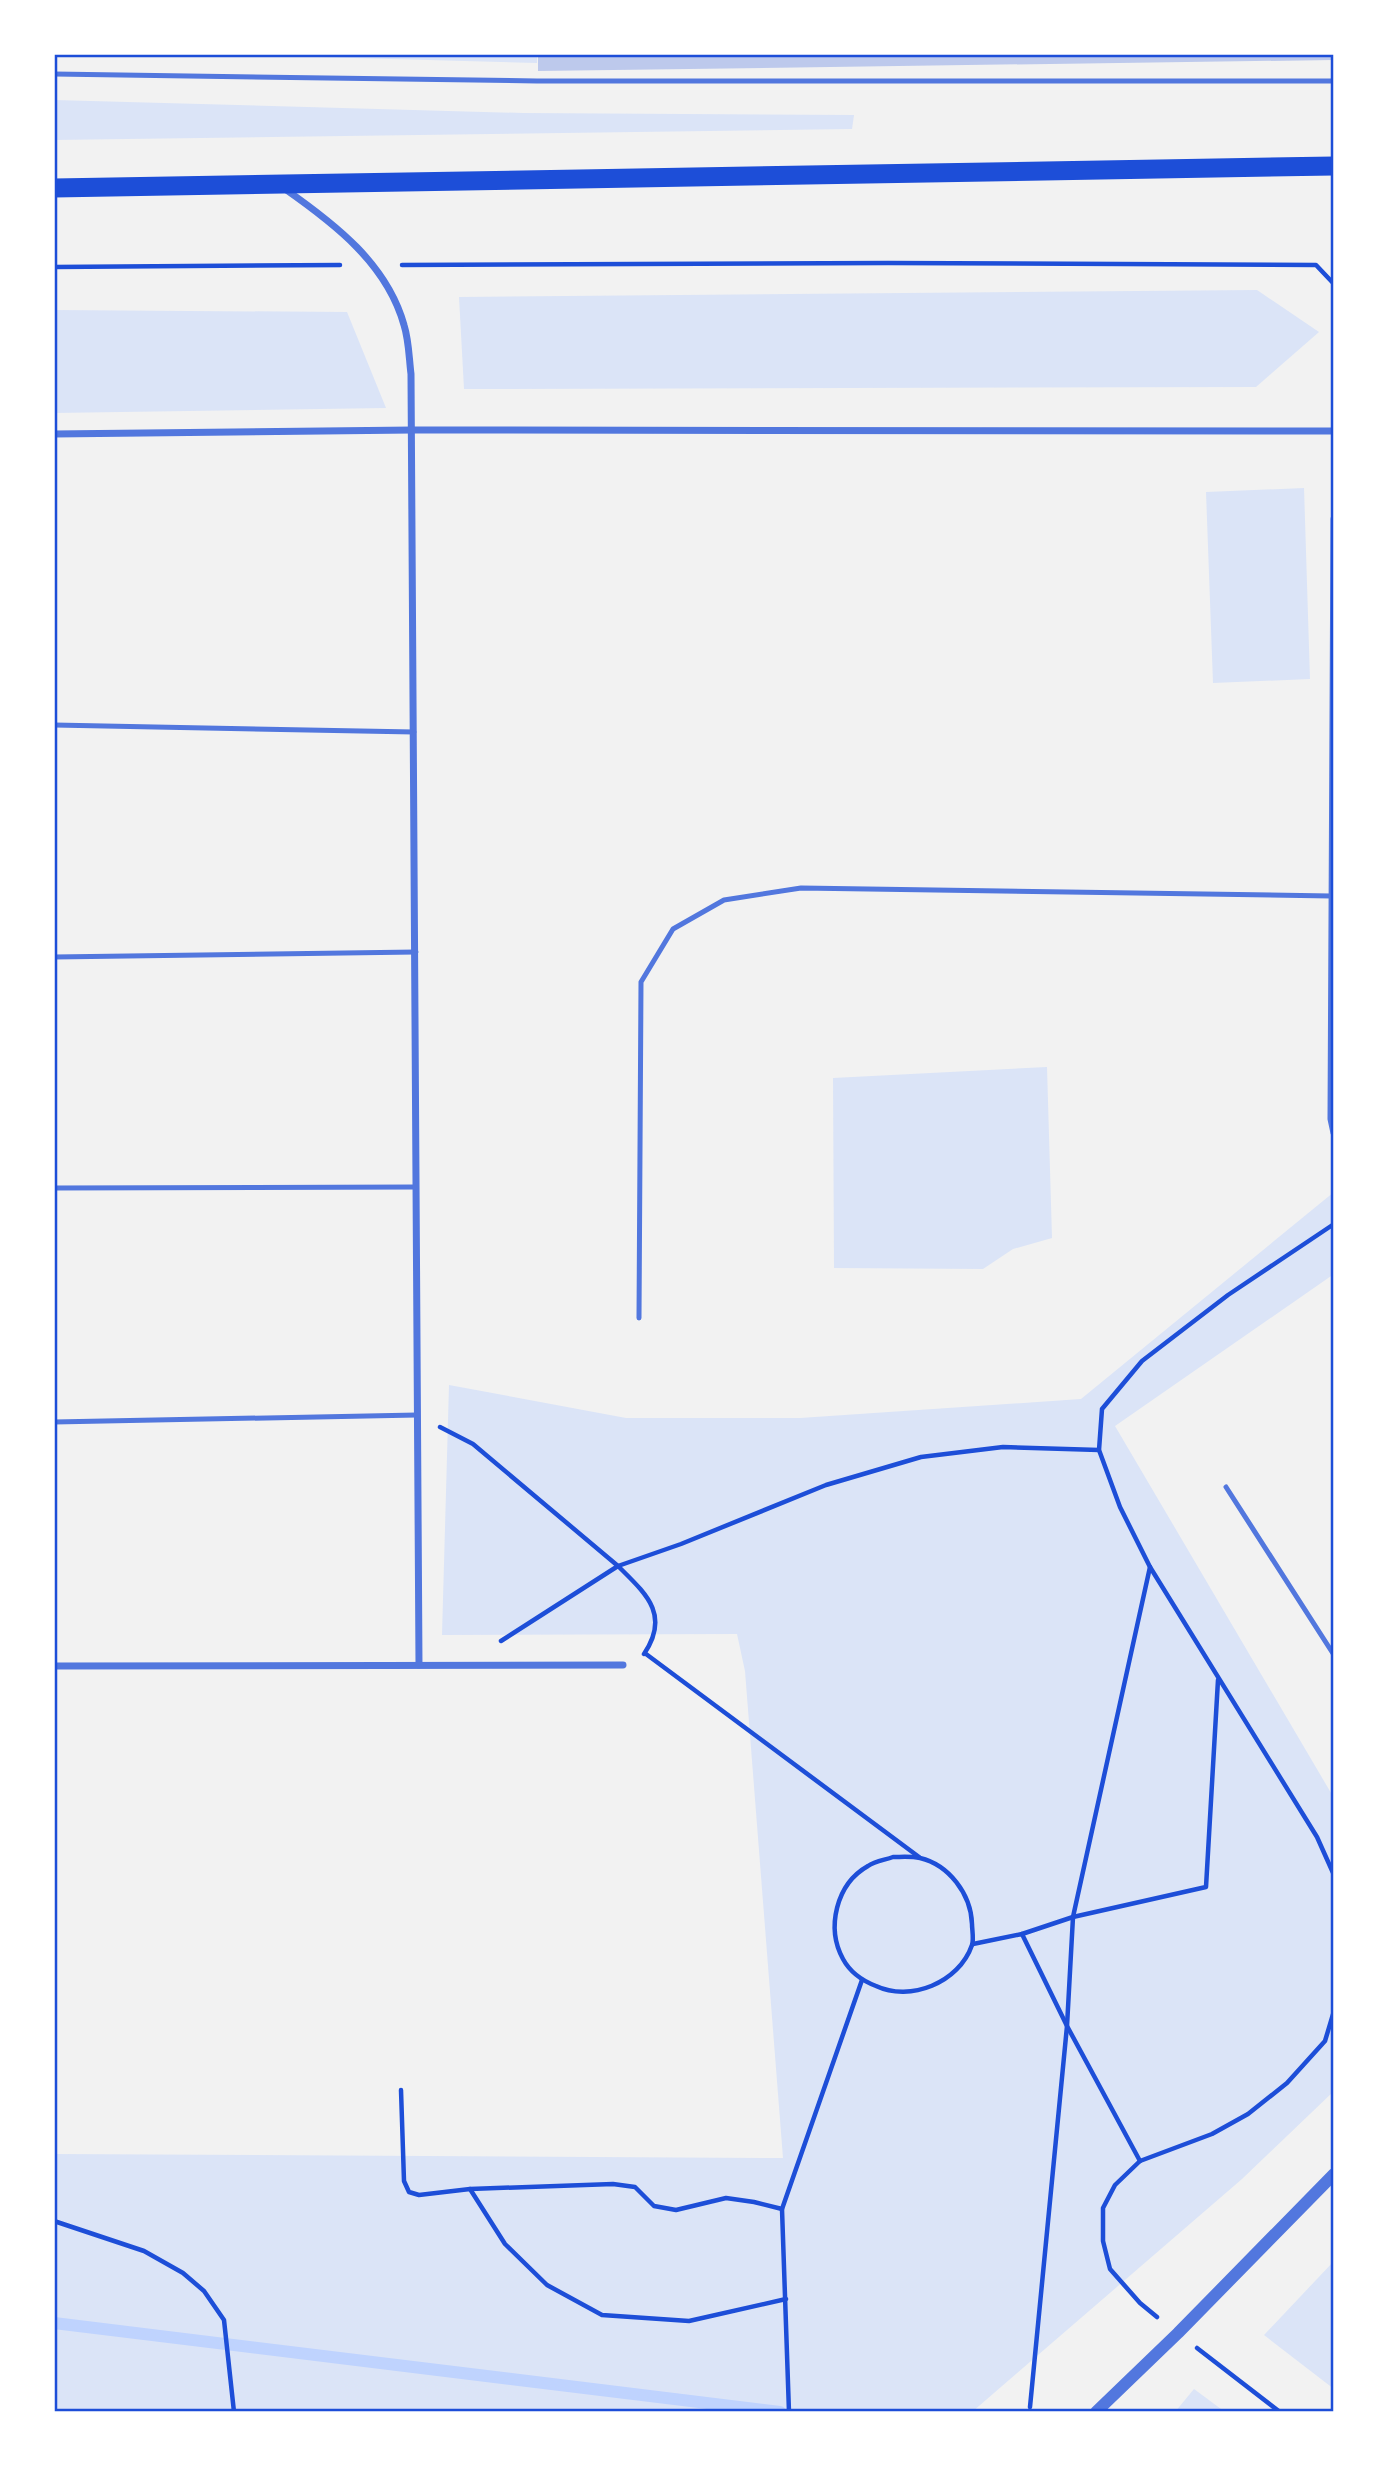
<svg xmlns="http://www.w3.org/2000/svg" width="1388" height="2466" viewBox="0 0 1388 2466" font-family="Arial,sans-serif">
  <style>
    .green { fill: #dbe4f7 }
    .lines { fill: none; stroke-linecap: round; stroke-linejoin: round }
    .stream { stroke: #bfd3fe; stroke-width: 12 }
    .building { fill: #bdc9ec }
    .path { stroke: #1d4ed8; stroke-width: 4.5 }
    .service { stroke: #5277de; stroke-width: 5 }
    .minor { stroke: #5277de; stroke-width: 7 }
    .tertiary { stroke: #5277de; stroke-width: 12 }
    .trunk { stroke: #1d4ed8; stroke-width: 19 }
    .neatline { fill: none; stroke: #1d4ed8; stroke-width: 2.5 }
  </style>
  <rect width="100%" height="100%" fill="#f2f2f2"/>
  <g class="green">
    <path d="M212,54h325v9z"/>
    <path d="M54,100l469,13 331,2 -2,14 -798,11z"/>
    <path d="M1257,290l62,42 -63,55 -792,2 -5,-92z"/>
    <path d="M54,310l293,2 39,96 -332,5z"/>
    <path d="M1304,488l6,191 -97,4 -7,-191z"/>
    <path d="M1047,1067l5,171 -39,11 -30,20 -149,-1 -1,-190z"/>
    <path d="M1334,1192v82l-219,152 219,372v293l-92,88 -270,233h-918v-258l729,4 -38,-487 -8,-37 -295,1 7,-250 177,33h174l281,-19z"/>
    <path d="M1334,2261v128l-70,-54z"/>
    <path d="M1194,2389l31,23h-50z"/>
  </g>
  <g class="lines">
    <path class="stream" d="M54,2323l726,89"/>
  </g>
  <path class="building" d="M538,54h796v6l-796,11z"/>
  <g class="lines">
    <g class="path">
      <path d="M402,265l486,-2 428,2 18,19"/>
      <path d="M54,267l286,-2"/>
      <path d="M1334,1224l-106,71 -86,66 -40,48 -3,41 21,57 30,60 167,270 17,38"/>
      <path d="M440,1427l33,17 145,122c27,27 53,48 26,88"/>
      <path d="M501,1641l117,-75 63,-22 145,-59 95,-28 82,-10 96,3"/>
      <path d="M646,1654l273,203"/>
      <path d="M893,1857c8,0 18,-1 27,1 29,7 51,36 52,66 0,6 2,15 0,21 -13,38 -62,57 -96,41 -13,-5 -26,-14 -33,-27 -17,-31 -7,-75 25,-93 7,-5 17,-6 25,-9z"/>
      <path d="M1022,1934l51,-17 133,-30 12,-207"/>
      <path d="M973,1944l49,-10 45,92 73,135"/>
      <path d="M401,2090l3,91 5,11 10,3 51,-6 143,-5 22,3 19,19 22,4 50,-12 28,4 28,7"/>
      <path d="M470,2189l35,55 42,41 55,30 87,6 97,-22"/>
      <path d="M54,2221l90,30 39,22 21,18 20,29 10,92"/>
      <path d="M1157,2317l-17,-14 -30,-34 -7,-28v-33l12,-23 25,-24 72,-27 36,-20 39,-31 38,-42 9,-30"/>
      <path d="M1197,2348l83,64"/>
      <path d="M1030,2407l37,-381 6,-109 77,-350"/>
      <path d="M789,2412l-7,-203 80,-229"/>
    </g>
    <g class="service">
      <path d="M54,74l483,7h797"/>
      <path d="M54,725l360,7"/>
      <path d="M54,957l362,-5"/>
      <path d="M54,1188l362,-1"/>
      <path d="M639,1318l2,-336 32,-53 51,-29 77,-12 530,8"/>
      <path d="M54,1422l363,-7"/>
      <path d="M1226,1487l108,168"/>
    </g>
    <g class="minor">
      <path d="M285,189c50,35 102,75 119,136 5,16 5,33 7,49l8,1291"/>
      <path d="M54,434l359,-4 921,1"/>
      <path d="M1334,519l-3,600 3,14"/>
      <path d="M54,1666l569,-1"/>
    </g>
    <path class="tertiary" d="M1096,2412l82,-79 156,-159"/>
    <path class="trunk" d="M54,188l1280,-22"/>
  </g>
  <rect width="1388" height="2466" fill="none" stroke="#ffffff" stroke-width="112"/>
  <rect x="56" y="56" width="1276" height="2354" class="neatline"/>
</svg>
